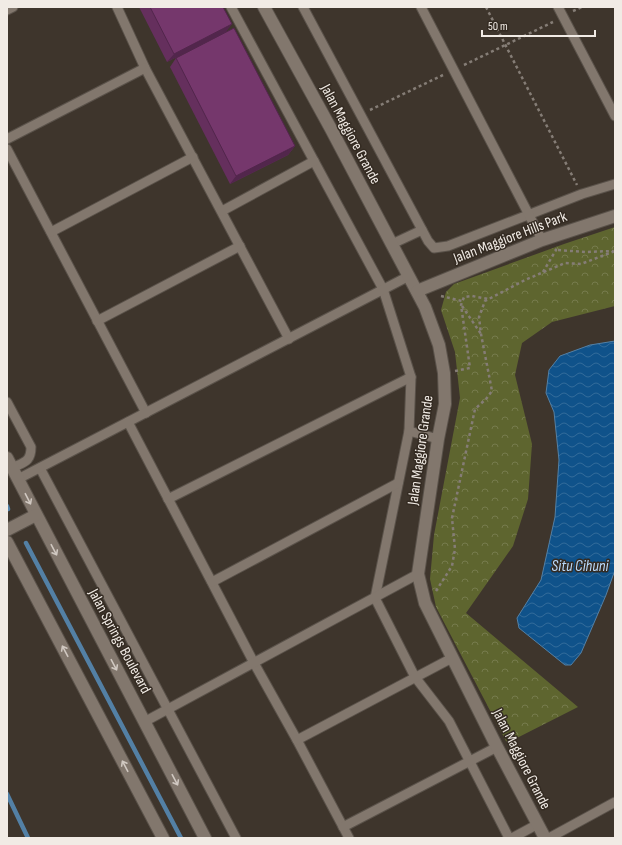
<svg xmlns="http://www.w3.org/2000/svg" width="622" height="845" viewBox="0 0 622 845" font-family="'Sofia Sans Condensed',sans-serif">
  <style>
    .park { fill: url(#park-crowns) }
    .water { fill: url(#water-waves); stroke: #5380a5 }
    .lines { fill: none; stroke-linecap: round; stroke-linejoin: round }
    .stream { stroke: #5380a5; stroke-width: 4.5 }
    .lane-casing { stroke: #5a524a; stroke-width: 11 }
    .street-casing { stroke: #5a524a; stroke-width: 14 }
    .secondary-casing { stroke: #5a524a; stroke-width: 14 }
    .path { stroke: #857d76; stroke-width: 2.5; stroke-dasharray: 3 3; stroke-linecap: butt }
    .lane { stroke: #82776d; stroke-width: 9 }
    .street { stroke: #82776d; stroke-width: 12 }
    .secondary { stroke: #82776d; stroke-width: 12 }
    .wall { fill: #652f5d }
    .shaded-wall { fill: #52264c }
    .building { fill: #75376c; stroke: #52264c }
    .oneway { stroke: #d0c8c1 }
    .labels { text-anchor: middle; stroke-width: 3; stroke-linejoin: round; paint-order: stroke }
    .street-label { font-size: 15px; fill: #f1ebe5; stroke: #342b22 }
    .water-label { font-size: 16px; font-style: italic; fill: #b9d9fa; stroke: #342b22 }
  </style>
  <defs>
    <pattern id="park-crowns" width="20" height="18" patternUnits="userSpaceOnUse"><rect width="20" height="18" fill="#5e652f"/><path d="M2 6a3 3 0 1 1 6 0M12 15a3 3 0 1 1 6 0" fill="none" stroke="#767b4d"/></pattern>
    <pattern id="water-waves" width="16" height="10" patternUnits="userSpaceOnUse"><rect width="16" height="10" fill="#0f528a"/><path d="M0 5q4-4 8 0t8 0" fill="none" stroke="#326b9a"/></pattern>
  </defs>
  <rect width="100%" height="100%" fill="#3e352c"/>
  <path class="park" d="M615,227v79l-63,16 -30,21 -7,32 17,69 -4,55 -15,47 -47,67 112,94 -71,36 -71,-136 -6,-28 4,-44 26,-137 -5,-46 -14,-42 5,-18 8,-8 110,-40z"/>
  <path class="water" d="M615,341v229l-9,25 -25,58 -10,12h-6l-46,-37 -2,-10 24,-38 14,-63 4,-57 -5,-48 -8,-19 3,-23 11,-14 30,-11z"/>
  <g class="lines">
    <g class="stream">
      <path d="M7,506l1,3"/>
      <path d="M26,543l155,295"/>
      <path d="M7,794l21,44"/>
    </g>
    <defs>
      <g id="lane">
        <path d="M117,7l28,61 144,271"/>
        <path d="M231,7l152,282 28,88 -2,54 -34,167 40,79 34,44 60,117"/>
        <path d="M303,7l125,234 6,7 14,-2 134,-52 33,-10"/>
        <path d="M421,7l121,233"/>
        <path d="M558,7l57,109"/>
        <path d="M7,10l6,-3"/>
        <path d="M7,139l138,-71"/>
        <path d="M7,149l139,264"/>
        <path d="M222,211l92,-50"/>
        <path d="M51,232l142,-75"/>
        <path d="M392,244l30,-14"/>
        <path d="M97,321l143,-75"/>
        <path d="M7,402l24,45c0,15 -7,15 -19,21"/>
        <path d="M128,422l126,241 43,77 52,98"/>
        <path d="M409,431l29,8"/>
        <path d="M40,468l196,370"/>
        <path d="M18,479l391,-203"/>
        <path d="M168,499l243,-122"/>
        <path d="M212,582l186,-99"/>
        <path d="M144,722l274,-148"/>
        <path d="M297,740l155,-82"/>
        <path d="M343,827l154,-80"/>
        <path d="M512,838l26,-14"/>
        <path d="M549,838l66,-36"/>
      </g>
      <g id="street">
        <path d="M264,7l67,122 94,178 14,38 5,28 1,31 -7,35 -20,135 7,29 72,144 48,91"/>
        <path d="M417,291l125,-51 73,-24"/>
      </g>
      <g id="secondary">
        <path d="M7,458l198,380"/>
        <path d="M7,530l29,-15"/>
        <path d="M7,542l156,296"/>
      </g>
    </defs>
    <use href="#lane" class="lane-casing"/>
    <use href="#street" class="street-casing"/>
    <use href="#secondary" class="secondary-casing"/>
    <g class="path">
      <path d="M486,7l91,178"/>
      <path d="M573,11l9,-4"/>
      <path d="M464,65l89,-43"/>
      <path d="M370,110l73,-35"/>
      <path d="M558,250l27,2 28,-1"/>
      <path d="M543,272l13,-22 -1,-1"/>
      <path d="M441,296l21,5"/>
      <path d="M462,306l19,28"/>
      <path d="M455,371l15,-3 -9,-63 3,-8 8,-1 16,3"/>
      <path d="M436,591l16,-25 3,-17 -3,-31 23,-109 11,-10 6,-8 -11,-57 -2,-17 6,-16 40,-21 40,-17 16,1 34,-13"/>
    </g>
    <use href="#lane" class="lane"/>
    <use href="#street" class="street"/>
    <use href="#secondary" class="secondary"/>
  </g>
  <g class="wall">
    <path d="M139,7h84l3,25 -59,30z"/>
    <path d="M176,58l119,88 -7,9 -58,29 -60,-117z"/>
  </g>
  <g class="shaded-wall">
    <path d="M232,24l-6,8 -59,30 7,-8z"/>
    <path d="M295,146l-7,9 -58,29 6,-8z"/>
  </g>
  <g class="building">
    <path d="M150,7h73l9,17 -58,30z"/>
    <path d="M234,28l61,118 -59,30 -60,-118z"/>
  </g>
  <defs><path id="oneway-shaft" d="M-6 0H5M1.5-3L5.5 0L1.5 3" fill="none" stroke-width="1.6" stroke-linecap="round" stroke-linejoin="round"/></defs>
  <g class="oneway">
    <use href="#oneway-shaft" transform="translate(28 499) rotate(63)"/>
    <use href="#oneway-shaft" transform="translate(54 550) rotate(62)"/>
    <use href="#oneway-shaft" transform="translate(65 651) rotate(-118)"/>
    <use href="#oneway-shaft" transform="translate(114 665) rotate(62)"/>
    <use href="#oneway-shaft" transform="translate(125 766) rotate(-118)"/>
    <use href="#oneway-shaft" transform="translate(175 780) rotate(62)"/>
  </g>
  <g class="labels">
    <g class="street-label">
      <text transform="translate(351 134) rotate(62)" y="5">Jalan Maggiore Grande</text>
      <text transform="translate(510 237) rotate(-21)" y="5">Jalan Maggiore Hills Park</text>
      <text transform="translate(420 450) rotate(-82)" y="5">Jalan Maggiore Grande</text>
      <text transform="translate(120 641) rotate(62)" y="5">Jalan Springs Boulevard</text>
      <text transform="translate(522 759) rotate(63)" y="5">Jalan Maggiore Grande</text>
    </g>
    <g class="water-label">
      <text x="580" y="571">Situ Cihuni</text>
    </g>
  </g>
  <rect width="622" height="845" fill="none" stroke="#f1ebe5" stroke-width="16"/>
  <path d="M482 30v6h113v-6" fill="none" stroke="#f1ebe5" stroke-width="2"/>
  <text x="488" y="30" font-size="12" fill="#f1ebe5" stroke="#342b22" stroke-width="3" paint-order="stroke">50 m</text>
</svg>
